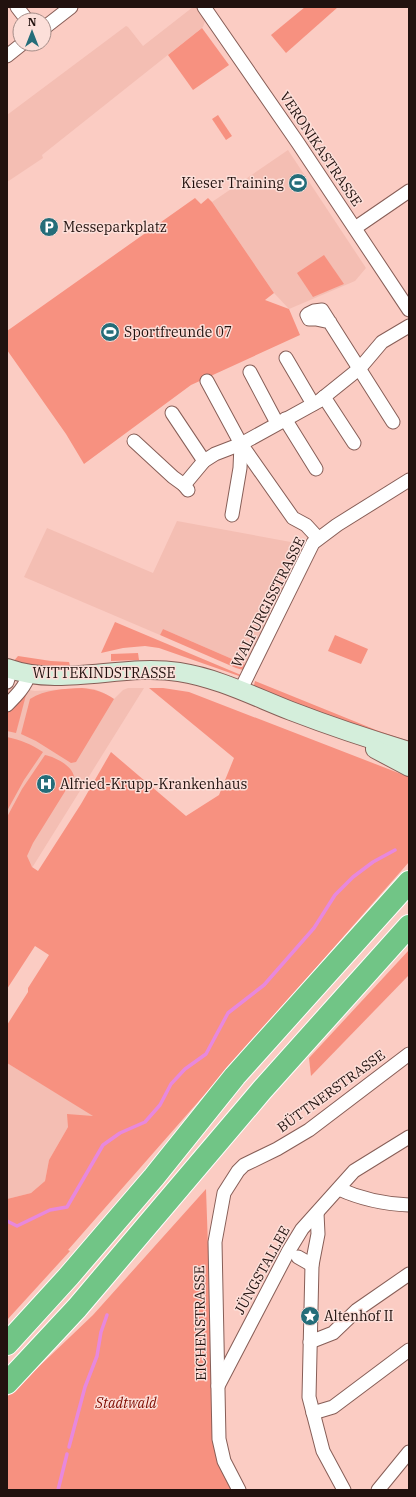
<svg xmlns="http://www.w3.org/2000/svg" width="416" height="1497" viewBox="0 0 416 1497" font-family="'IBM Plex Serif',serif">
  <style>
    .built { fill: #f4beb3 }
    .green { fill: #f79180 }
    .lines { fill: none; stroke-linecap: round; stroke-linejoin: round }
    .stream { stroke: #e788dd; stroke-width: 3.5 }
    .street-casing { stroke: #875e57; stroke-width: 15 }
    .secondary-casing { stroke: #875e57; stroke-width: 20 }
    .highway-casing { stroke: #fff; stroke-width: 24 }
    .street { stroke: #fff; stroke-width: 13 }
    .secondary { stroke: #d4eedb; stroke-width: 18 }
    .highway { stroke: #71c586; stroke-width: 22 }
    .labels { text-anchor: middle; stroke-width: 3; stroke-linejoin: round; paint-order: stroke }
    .street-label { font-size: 14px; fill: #22120f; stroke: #fcdfd9 }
    .poi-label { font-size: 14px; fill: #22120f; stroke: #fcdfd9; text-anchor: start }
    .park-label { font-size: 14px; font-style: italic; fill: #7e0b00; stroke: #fcdfd9 }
  </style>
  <rect width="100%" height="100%" fill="#fbccc3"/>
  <g class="built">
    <path d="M193,7h9l5,7 -4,13 -161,128 1,3 -36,24v-67l119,-89 2,1 15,19z"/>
    <path d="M288,150l78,118 -11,13 -66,28 -15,-16 -62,-91z"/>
    <path d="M177,521l130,24 -61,120 -83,-36 -3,6 -136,-58 23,-49 106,45z"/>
    <path d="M7,684l16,5 12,2 47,-3 12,1 10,4 10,6 9,-9 5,-2h16l-137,220z"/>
    <path d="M7,1063l87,53 -26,11 -19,33 -4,21 -14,12 -24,6z"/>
  </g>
  <g class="green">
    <path d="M305,7h33l-52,46 -15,-18z"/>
    <path d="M202,28l27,37 -36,25 -25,-35z"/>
    <path d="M218,115l14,21 -6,4 -14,-21z"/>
    <path d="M195,198l6,6 7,-6 4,4 62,91 -9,7 24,9 11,26 -109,50 -107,79 -18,-30 -59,-84v-19z"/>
    <path d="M324,255l20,29 -31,13 -16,-24z"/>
    <path d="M115,622l126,53 -2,1 -80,-28 -14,-2 -22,2 -22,5z"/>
    <path d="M163,629l83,36 -3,5 -7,-2 -76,-33z"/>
    <path d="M335,635l33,14 -7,15 -33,-13z"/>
    <path d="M138,653l1,7 -28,1v-7z"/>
    <path d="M18,656l33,5 18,1 1,4 -21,1 -37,-4z"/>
    <path d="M255,681l121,49 33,11v7l-149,-57 -6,-6z"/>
    <path d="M82,688c12,1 22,4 32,11l-38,63 -5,1 -35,-22 -15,-7 9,-35c15,-10 34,-10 52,-11z"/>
    <path d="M149,688h14l26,4 220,85v85l-341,388 2,1 -63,69v-121l24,-6 14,-12 4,-21 19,-33 -1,-13 26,2 -86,-53v-38l21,-33v-4l21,-33 -14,-9 -28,43v-172l15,-28 23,-34c10,2 28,11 29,22l-41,66 -6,13 5,11 6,4 43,-67 30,-52 75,64 33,-21 15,-37z"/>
    <path d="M24,694l2,1 -10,38 -9,-2v-18z"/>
    <path d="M7,737c14,3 24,7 36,15l-19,28 -17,31z"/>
    <path d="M409,950v25l-98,101 -2,-18z"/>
    <path d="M206,1189l9,259 17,42h-225v-93l86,-82z"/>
  </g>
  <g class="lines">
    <g class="stream">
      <path d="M7,1221l10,5 33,-16 17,-3 36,-62 17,-12 25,-11 15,-17 11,-21 14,-15 21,-15 22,-41 36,-28 50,-57 21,-33 18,-18 20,-15 22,-12"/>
      <path d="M69,1447l16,-60 12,-31 4,-24 6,-17"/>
      <path d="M58,1490l9,-36"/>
    </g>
    <defs>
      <g id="street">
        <path d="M17,7l10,13"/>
        <path d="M204,7l94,136 111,167"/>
        <path d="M44,28l27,-21"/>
        <path d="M7,56l15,-12"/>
        <path d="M355,228l54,-37"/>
        <path d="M330,322l-14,-3h-7l-2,-4 1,-1 6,-3 8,-1 71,112"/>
        <path d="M286,358l27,46"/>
        <path d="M250,372l27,51"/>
        <path d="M207,381l34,63 52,74 13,7 12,13"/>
        <path d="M324,397l30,46"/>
        <path d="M172,413l32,48"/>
        <path d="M285,419l31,50"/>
        <path d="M134,441l39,36 11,8"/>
        <path d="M188,490l-4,-5 20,-24 11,-7 26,-10 78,-43 41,-33 22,-26 27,-16"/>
        <path d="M232,515l8,-47 1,-24"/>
        <path d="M7,682l4,-13"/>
        <path d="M240,691l73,-148 24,-18 72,-45"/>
        <path d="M7,705c9,-9 19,-19 22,-31"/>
        <path d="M339,1189c22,10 46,15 70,16"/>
        <path d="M317,1213l1,21 -6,31 -3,132 14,54 21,39"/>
        <path d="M298,1257l14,8"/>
        <path d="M310,1342l23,-9 24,-23 52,-36"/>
        <path d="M218,1386l70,-134 14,-23 52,-58 55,-34"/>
        <path d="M313,1413l20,-6 76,-57"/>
        <path d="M239,1490l-15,-29 -5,-22 -4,-197 9,-49 14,-22 6,-6 33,-16 32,-19 100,-76"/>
        <path d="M378,1490l31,-38"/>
      </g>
      <g id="secondary">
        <path d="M7,668c55,20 115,-5 172,4 39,6 76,25 112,39 39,15 78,28 118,40"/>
        <path d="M375,749l34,18"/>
      </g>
      <g id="highway">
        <path d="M7,1344l62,-68 85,-99 81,-101 174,-194"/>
        <path d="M7,1383l70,-75 185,-218 147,-164"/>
      </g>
    </defs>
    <use href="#street" class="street-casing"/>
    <use href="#secondary" class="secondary-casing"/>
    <use href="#highway" class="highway-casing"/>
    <use href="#street" class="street"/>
    <use href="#secondary" class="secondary"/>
    <use href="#highway" class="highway"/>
  </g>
  <defs>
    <symbol id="stadium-disc" viewBox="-11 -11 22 22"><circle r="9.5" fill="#256d79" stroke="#fcdfd9"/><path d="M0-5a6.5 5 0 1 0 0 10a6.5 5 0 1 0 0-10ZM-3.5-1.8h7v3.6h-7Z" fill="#fff"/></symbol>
    <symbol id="parking-disc" viewBox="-11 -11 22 22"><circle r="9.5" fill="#256d79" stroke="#fcdfd9"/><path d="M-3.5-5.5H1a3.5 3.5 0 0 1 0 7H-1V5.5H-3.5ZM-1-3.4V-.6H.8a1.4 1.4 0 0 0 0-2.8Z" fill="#fff"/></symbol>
    <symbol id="hospital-disc" viewBox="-11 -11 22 22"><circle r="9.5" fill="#256d79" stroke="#fcdfd9"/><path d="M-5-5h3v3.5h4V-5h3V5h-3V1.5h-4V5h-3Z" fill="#fff"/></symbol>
    <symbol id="sight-disc" viewBox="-11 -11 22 22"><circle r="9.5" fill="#256d79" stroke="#fcdfd9"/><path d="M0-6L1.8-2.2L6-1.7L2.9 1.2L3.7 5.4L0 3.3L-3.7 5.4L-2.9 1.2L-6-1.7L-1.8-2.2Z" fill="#fff"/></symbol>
  </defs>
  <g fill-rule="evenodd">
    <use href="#stadium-disc" x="287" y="172" width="22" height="22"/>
    <use href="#parking-disc" x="38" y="216" width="22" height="22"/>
    <use href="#stadium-disc" x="99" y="321" width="22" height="22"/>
    <use href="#hospital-disc" x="35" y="773" width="22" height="22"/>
    <use href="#sight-disc" x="299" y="1305" width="22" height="22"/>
  </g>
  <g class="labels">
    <g class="street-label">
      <text transform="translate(321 149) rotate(56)" y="5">VERONIKASTRASSE</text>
      <text transform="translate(268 602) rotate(-63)" y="5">WALPURGISSTRASSE</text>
      <text x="104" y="678">WITTEKINDSTRASSE</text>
      <text transform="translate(331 1091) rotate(-36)" y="5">BÜTTNERSTRASSE</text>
      <text transform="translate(262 1270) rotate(-61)" y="5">JÜNGSTALLEE</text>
      <text transform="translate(200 1323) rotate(-91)" y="5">EICHENSTRASSE</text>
    </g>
    <g class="poi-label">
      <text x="284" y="188" text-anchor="end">Kieser Training</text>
      <text x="63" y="232">Messeparkplatz</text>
      <text x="124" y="337">Sportfreunde 07</text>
      <text x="60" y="789">Alfried-Krupp-Krankenhaus</text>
      <text x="324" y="1321">Altenhof II</text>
    </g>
    <g class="park-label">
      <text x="126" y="1408">Stadtwald</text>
    </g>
  </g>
  <rect width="416" height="1497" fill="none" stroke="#22120f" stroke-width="16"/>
  <g transform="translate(32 32)"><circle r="19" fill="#fcdfd9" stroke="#a58d88"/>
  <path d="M0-3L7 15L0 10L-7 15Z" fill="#256d79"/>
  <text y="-6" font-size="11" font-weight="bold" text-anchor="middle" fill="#22120f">N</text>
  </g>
</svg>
